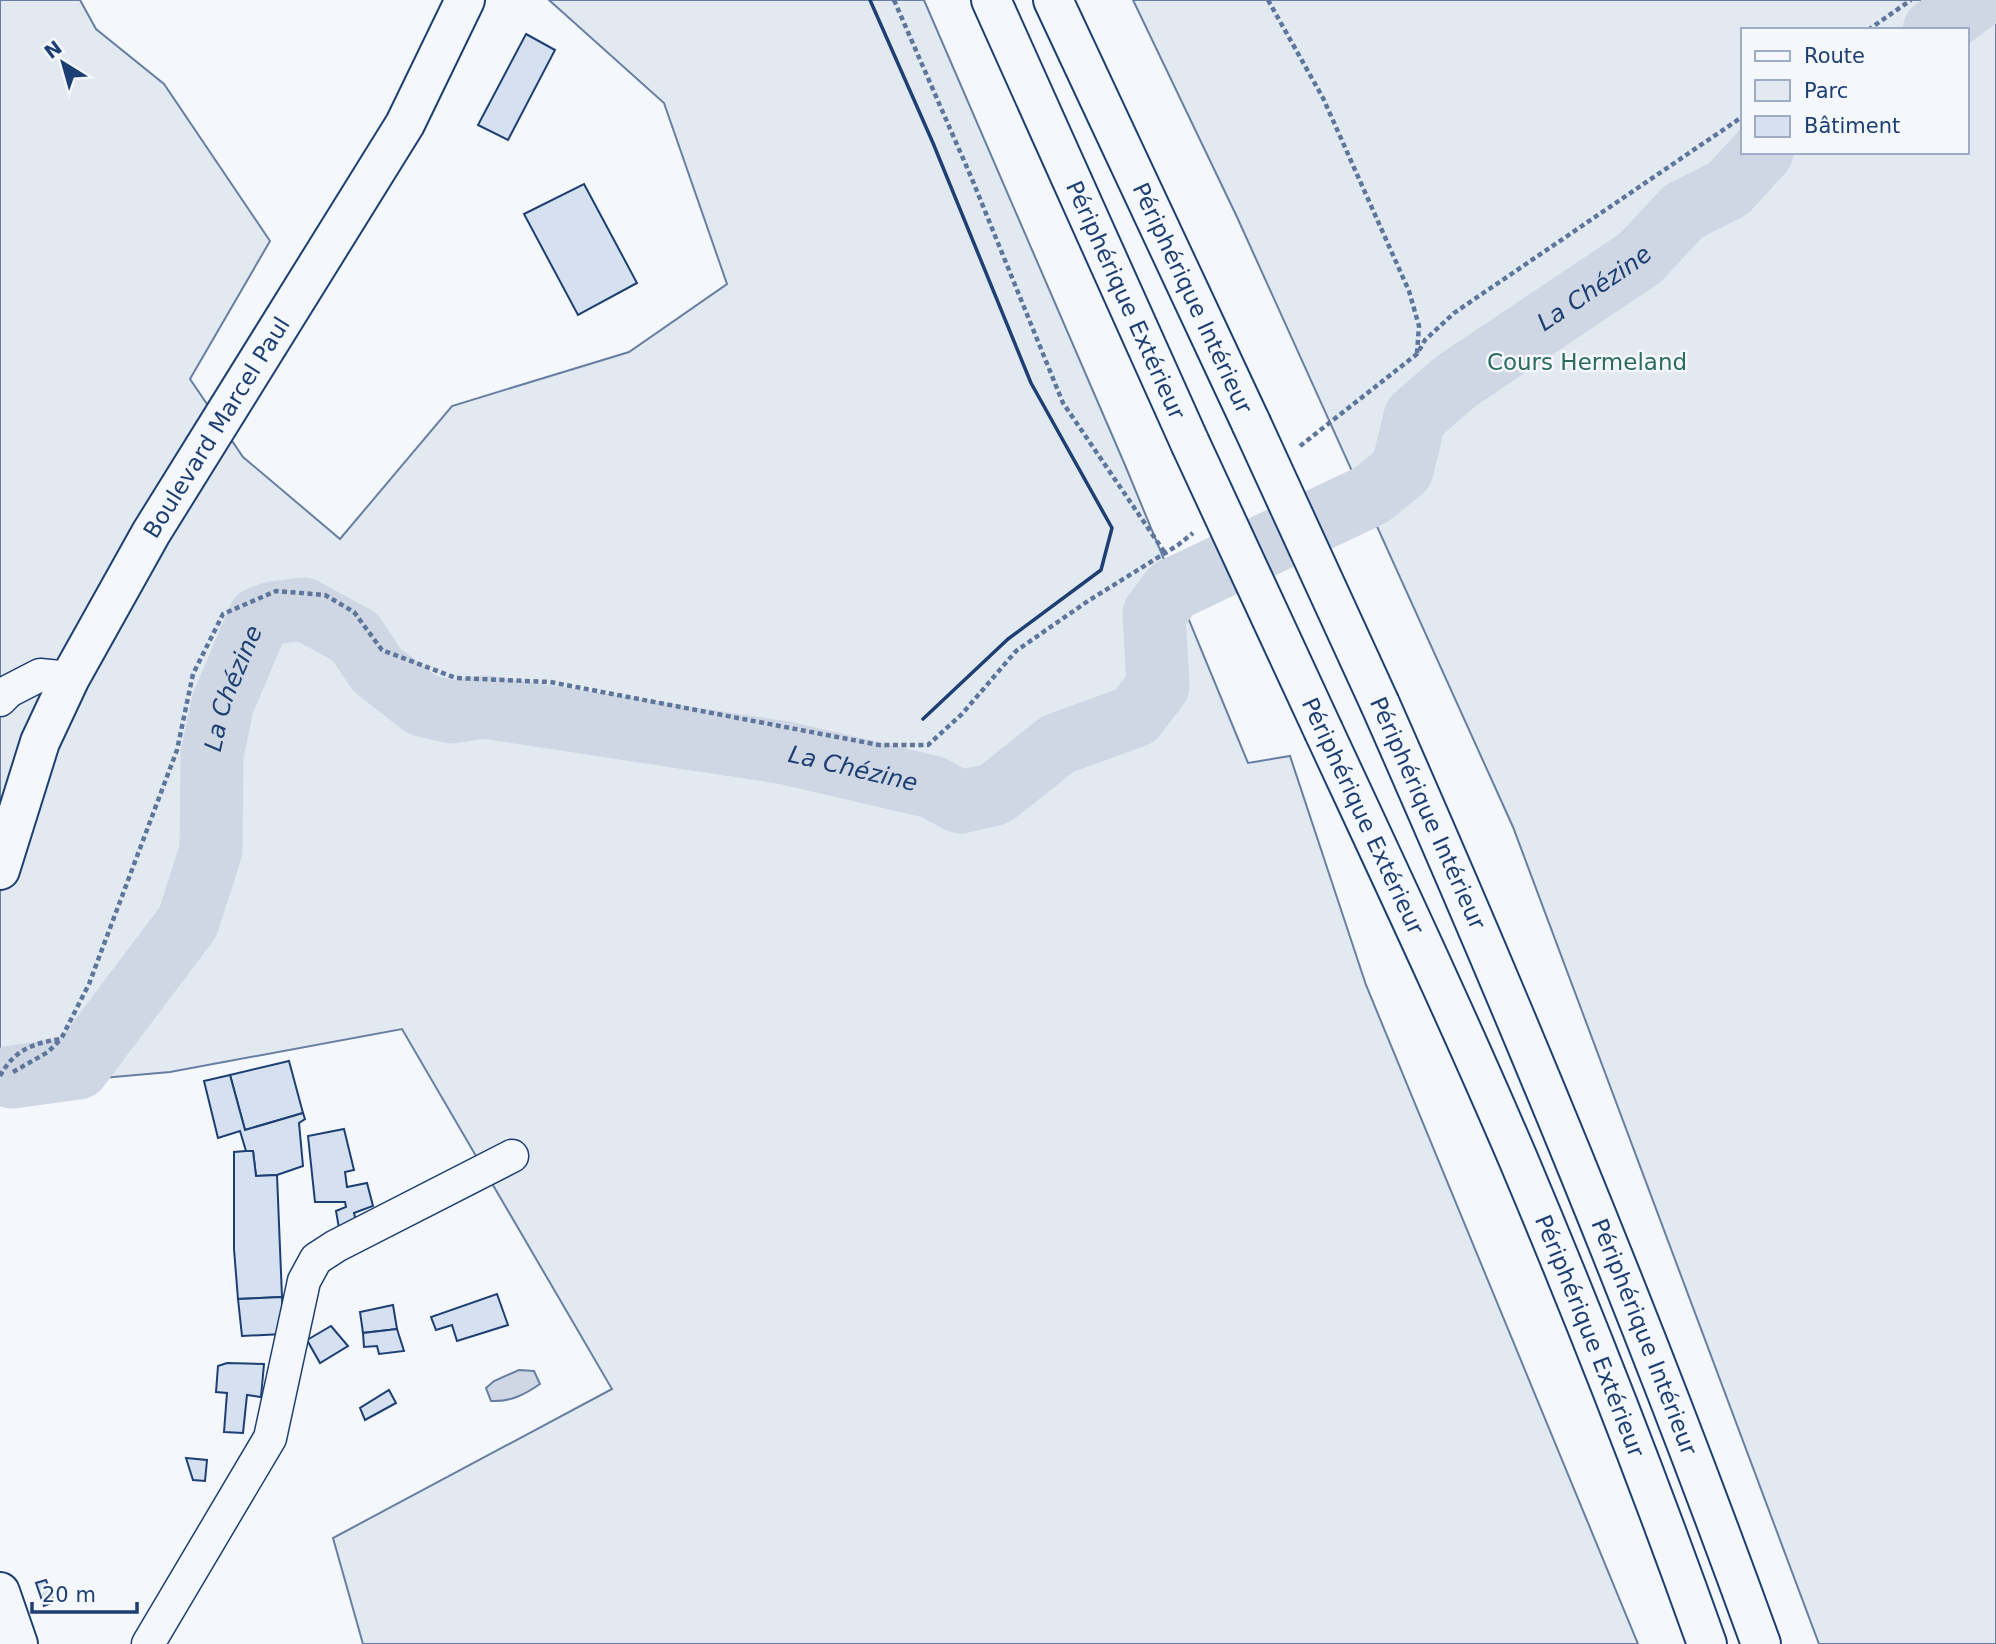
<svg xmlns="http://www.w3.org/2000/svg" width="1996" height="1644" viewBox="0 0 1996 1644" font-family="'DejaVu Sans',sans-serif">
  <style>
    .green { fill: #e3e9f0; stroke: #687fa3; stroke-width: 2; fill-rule: evenodd }
    .water { fill: #cfd7e4; stroke: #687fa3; stroke-width: 2 }
    .lines { fill: none; stroke-linecap: round; stroke-linejoin: round }
    .river { stroke: #cfd7e4; stroke-width: 63 }
    .building { fill: #d5e0f0; stroke: #1d3f73; stroke-width: 2 }
    .street-casing { stroke: #1d3f73; stroke-width: 35 }
    .secondary-casing { stroke: #1d3f73; stroke-width: 42 }
    .highway-casing { stroke: #1d3f73; stroke-width: 42 }
    .path { stroke: #5e769c; stroke-width: 4.5; stroke-dasharray: 5 3.5; stroke-linecap: butt }
    .street { stroke: #f4f7fb; stroke-width: 32 }
    .secondary { stroke: #f4f7fb; stroke-width: 38 }
    .highway { stroke: #f4f7fb; stroke-width: 38 }
    .highway-bridge-casing { stroke: #1d3f73; stroke-width: 42; stroke-linecap: butt }
    .highway-bridge { stroke: #f4f7fb; stroke-width: 38 }
    .wall { stroke: #1d3f73; stroke-width: 3.5 }
    .labels { text-anchor: middle; stroke-width: 5; stroke-linejoin: round; paint-order: stroke }
    .street-label { font-size: 23px; fill: #1d3f73; stroke: #f4f7fb }
    .park-label { font-size: 23px; fill: #2c6c60; stroke: #f4f7fb }
    .water-label { font-size: 24px; font-style: italic; fill: #1d3f73; stroke: #f4f7fb }
  </style>
  <rect width="100%" height="100%" fill="#f4f7fb"/>
  <g class="green">
    <path d="M0,0h80l16,29 68,55 106,157 -80,138 53,78 97,82 112,-133 177,-54 98,-68 -63,-181 -115,-103h375l201,465 123,298 42,-7 76,229 272,659h-1275l-30,-106 279,-149 -210,-360 -232,43 -170,15z"/>
    <path d="M1133,0h863v1644h-177l-306,-817 -276,-610zM1742,30h224v122h-224z"/>
  </g>
  <path class="water" d="M519,1370l15,1 6,13c-16,11 -30,18 -49,17l-5,-13 8,-7z"/>
  <g class="lines">
    <g class="river">
      <path d="M1934,30l41,-30"/>
      <path id="s1" d="M12,1077l66,-9 110,-146 23,-72 1,-96 11,-51 36,-85 13,-5 32,-4 51,28 22,33 45,35 30,7 32,-5 302,46 146,34 28,15 35,-8 63,-50 77,-28 23,-30 -4,-72 18,-24 199,-95 31,-25 13,-53 40,-35 185,-124 44,-47 44,-22 34,-37"/>
    </g>
  </g>
  <g class="building">
    <path d="M526,34l29,16 -47,90 -30,-15z"/>
    <path d="M584,184l53,99 -59,32 -54,-101z"/>
    <path d="M289,1061l14,52 -58,17 -15,-55z"/>
    <path d="M230,1075l15,55 58,-17 2,6 -6,4 4,43 -26,9 -21,1 -3,-25h-7l-6,-20 -22,7 -14,-57z"/>
    <path d="M344,1129l10,41 -9,2 2,15 20,-4 6,23 -19,7 4,16 -18,5 -4,-23 10,-4 -1,-5h-30l-7,-66z"/>
    <path d="M246,1151h7l3,25 21,-1 5,122 -44,2 -4,-50v-97z"/>
    <path d="M497,1294l11,31 -51,16 -5,-16 -16,5 -5,-13z"/>
    <path d="M282,1297l1,37 -41,2 -4,-37z"/>
    <path d="M393,1305l4,24 -34,4 -3,-21z"/>
    <path d="M331,1326l17,20 -28,17 -13,-23z"/>
    <path d="M397,1329l7,22 -25,3 -2,-8 -13,1 -1,-14z"/>
    <path d="M227,1363l37,1 -3,33 -14,-2 -4,38 -19,-1 3,-39 -11,-1 2,-26z"/>
    <path d="M389,1390l7,13 -31,17 -5,-12z"/>
    <path d="M186,1458l21,2 -2,21 -12,-1z"/>
    <path d="M46,1580l8,22 -10,4 -8,-23z"/>
  </g>
  <g class="lines">
    <defs>
      <g id="street">
        <path d="M0,700l9,-9 31,-16 30,3"/>
        <path d="M148,1644l122,-206 34,-157 12,-22 20,-13 176,-90"/>
      </g>
      <g id="secondary">
        <path id="s2" d="M0,870l40,-128 30,-64 81,-145 254,-409 60,-124"/>
        <path d="M0,1592l18,52"/>
      </g>
      <g id="highway">
        <path id="s3" d="M991,0l199,443"/>
        <path id="s4" d="M1053,0l198,423"/>
        <path id="s5" d="M1380,704c137,310 266,622 381,940"/>
        <path id="s6" d="M1324,732c66,142 133,284 195,429 67,159 130,320 188,483"/>
      </g>
    </defs>
    <use href="#street" class="street-casing"/>
    <use href="#secondary" class="secondary-casing"/>
    <use href="#highway" class="highway-casing"/>
    <g class="path">
      <path d="M894,0l78,179 91,224 102,150"/>
      <path d="M1268,0l55,98 86,193 10,35 -2,27"/>
      <path d="M1868,30l43,-30"/>
      <path d="M1300,446l117,-92 8,-14 29,-27 288,-196"/>
      <path d="M13,1072l35,-20 13,-13"/>
      <path d="M0,1076c14,-26 33,-33 61,-37l28,-55 88,-234 16,-76 30,-60 53,-23 49,4 29,17 28,38 74,28 94,4 329,63h49l34,-31 54,-63 72,-50 90,-56 15,-12"/>
    </g>
    <use href="#street" class="street"/>
    <use href="#secondary" class="secondary"/>
    <use href="#highway" class="highway"/>
    <defs>
      <g id="highway-bridge">
        <path d="M1251,423l129,281"/>
        <path d="M1190,443l134,289"/>
      </g>
    </defs>
    <use href="#highway-bridge" class="highway-bridge-casing"/>
    <use href="#highway-bridge" class="highway-bridge"/>
    <path class="wall" d="M870,0l63,143 98,240 81,145 -11,42 -93,69 -85,80"/>
  </g>
  <g class="labels">
    <g class="street-label">
      <text dy="8" stroke="none"><textPath href="#s4" startOffset="329">Périphérique Intérieur</textPath></text>
      <text dy="8" stroke="none"><textPath href="#s3" startOffset="329">Périphérique Extérieur</textPath></text>
      <text dy="8" stroke="none"><textPath href="#s2" startOffset="495">Boulevard Marcel Paul</textPath></text>
      <text transform="translate(1428 813) rotate(66)" y="8">Périphérique Intérieur</text>
      <text transform="translate(1363 816) rotate(65)" y="8">Périphérique Extérieur</text>
      <text dy="8" stroke="none"><textPath href="#s6" startOffset="660">Périphérique Extérieur</textPath></text>
      <text dy="8" stroke="none"><textPath href="#s5" startOffset="686">Périphérique Intérieur</textPath></text>
    </g>
    <g class="park-label">
      <text x="1587" y="370">Cours Hermeland</text>
    </g>
    <g class="water-label">
      <text dy="8" stroke="none"><textPath href="#s1" startOffset="2191">La Chézine</textPath></text>
      <text dy="8" stroke="none"><textPath href="#s1" startOffset="490">La Chézine</textPath></text>
      <text dy="8" stroke="none"><textPath href="#s1" startOffset="1204">La Chézine</textPath></text>
    </g>
  </g>
  <rect x="1741" y="28" width="228" height="126" fill="#f4f7fb" stroke="#9eadc5" stroke-width="2"/>
  <rect x="1755" y="51" width="35" height="10" fill="#f4f7fb" stroke="#9eadc5" stroke-width="2"/>
  <text x="1804" y="63" font-size="21" fill="#1d3f73">Route</text>
  <rect x="1755" y="80" width="35" height="21" fill="#e3e9f0" stroke="#9eadc5" stroke-width="2"/>
  <text x="1804" y="98" font-size="21" fill="#1d3f73">Parc</text>
  <rect x="1755" y="116" width="35" height="21" fill="#d5e0f0" stroke="#9eadc5" stroke-width="2"/>
  <text x="1804" y="133" font-size="21" fill="#1d3f73">Bâtiment</text>
  <g transform="translate(63 63) rotate(323)" stroke="#f4f7fb" stroke-width="5" paint-order="stroke">
  <path d="M0-5L12 26L0 18L-12 26Z" fill="#1d3f73"/>
  <text y="-10" font-size="19" font-weight="bold" text-anchor="middle" fill="#1d3f73">N</text>
  </g>
  <path d="M32 1602v10h105v-10" fill="none" stroke="#1d3f73" stroke-width="3.5"/>
  <text x="42" y="1602" font-size="21" fill="#1d3f73" stroke="#f4f7fb" stroke-width="5" paint-order="stroke">20 m</text>
</svg>
